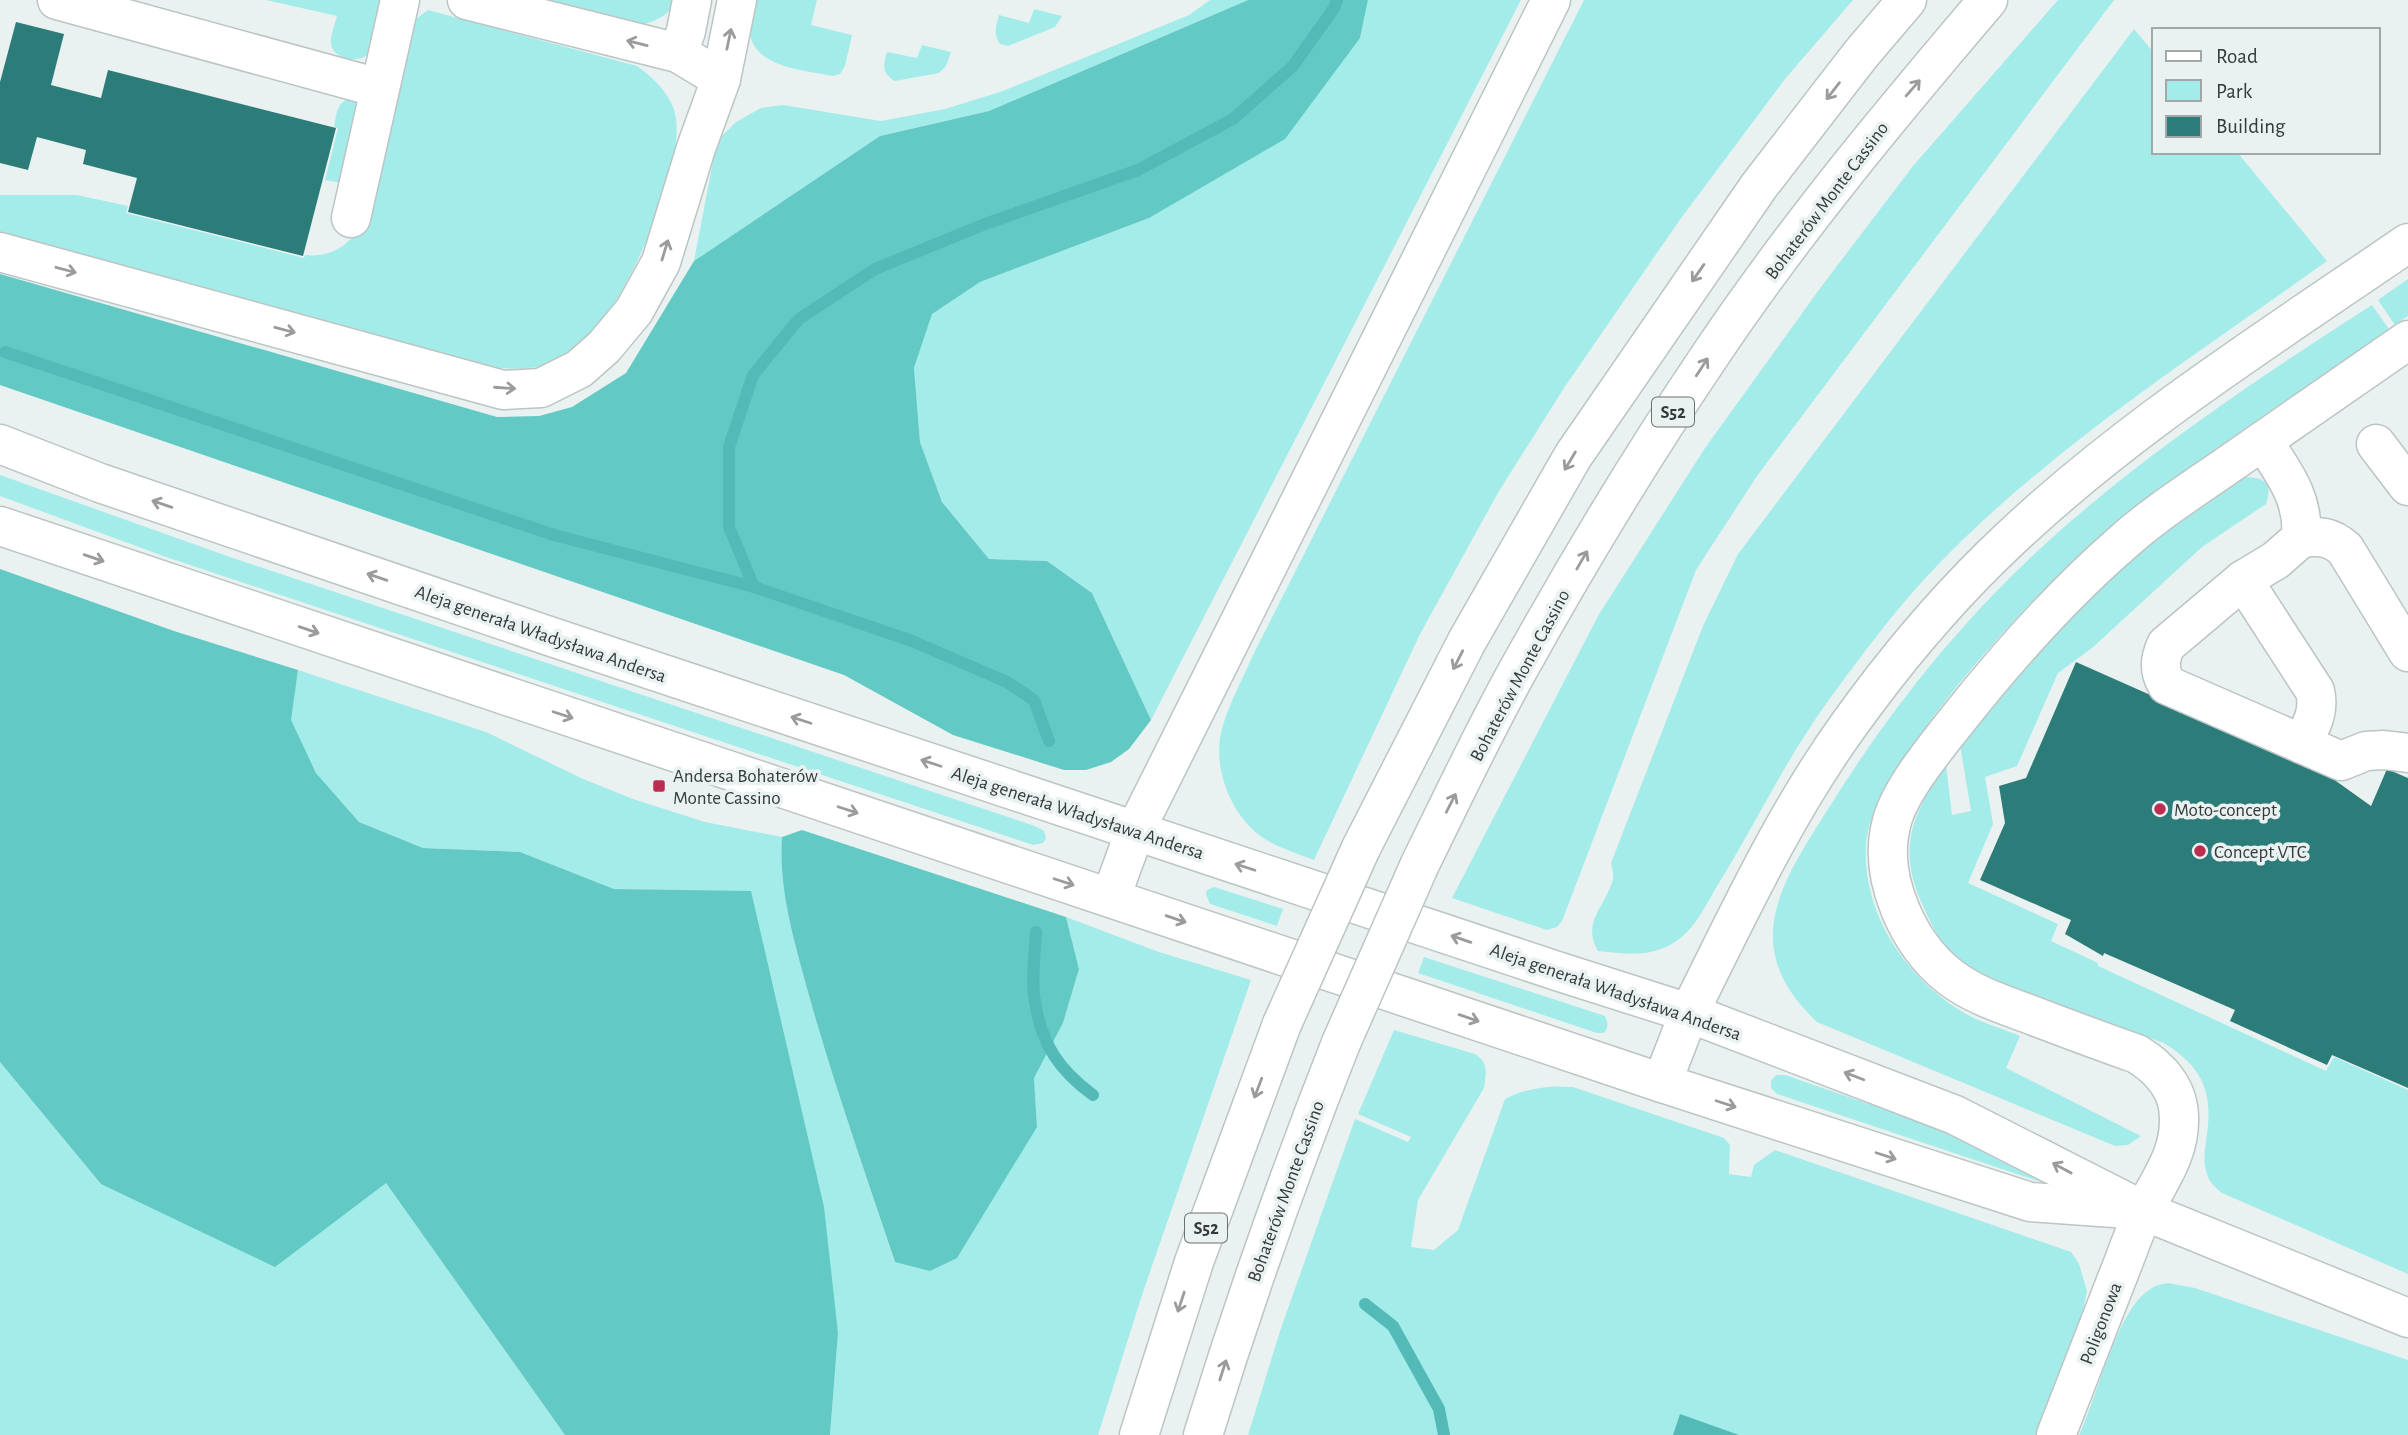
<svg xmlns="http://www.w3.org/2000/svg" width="2408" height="1435" viewBox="0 0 2408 1435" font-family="'Alegreya Sans',sans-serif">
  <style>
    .green { fill: #a4ece9 }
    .forest { fill: #63c9c5 }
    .water { fill: #53bab7 }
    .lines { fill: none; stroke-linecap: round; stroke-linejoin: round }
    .stream { stroke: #53bab7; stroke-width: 12 }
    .building { fill: #2c7c79 }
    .minor-casing { stroke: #bcc4c4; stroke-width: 41 }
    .major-casing { stroke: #bcc4c4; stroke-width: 41 }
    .highway-casing { stroke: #bcc4c4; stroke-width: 41 }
    .minor { stroke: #fff; stroke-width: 38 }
    .major { stroke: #fff; stroke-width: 38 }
    .highway { stroke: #fff; stroke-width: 38 }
    .highway-bridge-casing { stroke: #bcc4c4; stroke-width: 41; stroke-linecap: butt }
    .highway-bridge { stroke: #fff; stroke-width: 38 }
    .oneway { stroke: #9a9c9c }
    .poi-dot { fill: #bd2d4f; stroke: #e9f2f1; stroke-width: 2.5 }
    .labels { text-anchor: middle; stroke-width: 7; stroke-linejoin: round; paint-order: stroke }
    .shield { fill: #e9f2f1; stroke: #6c7070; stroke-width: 2 }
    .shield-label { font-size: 18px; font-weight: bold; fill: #363939 }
    .street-label { font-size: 19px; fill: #363939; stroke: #e9f2f1 }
    .poi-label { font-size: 19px; fill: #363939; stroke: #e9f2f1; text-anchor: start }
  </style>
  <rect width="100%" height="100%" fill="#e9f2f1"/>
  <g class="green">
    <path d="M266,0h113l2,5 -12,48c-8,11 -36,7 -38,-9 -1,-8 4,-20 6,-28z"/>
    <path d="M536,0h143c-11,15 -23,22 -42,26z"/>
    <path d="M754,0h63l-6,25 41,10 -7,31 -5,8 -7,2c-30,-6 -83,-8 -84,-49 -1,-9 3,-18 5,-27z"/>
    <path d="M1210,0h38l-259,111 -109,25 -186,125 20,-105 7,-19 15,-15 25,-14 22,-3 98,16 64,-12 58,-18 186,-76z"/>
    <path d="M1368,0h153l-370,720 -59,-127 -45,-32 -58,-2 -47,-57 -22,-60 -6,-74 18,-55 47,-31 170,-64 211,-180z"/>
    <path d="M1584,0h269l-68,79 -106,142 -115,167 -65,103 -79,143 -106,226c-18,-7 -39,-13 -55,-25 -27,-21 -44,-62 -39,-97 5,-28 21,-55 32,-81z"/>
    <path d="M2058,0h56l-357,476 -61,94 -134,351 -5,6 -10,3 -95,-32 146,-282 107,-168 116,-161 92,-121z"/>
    <path d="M1034,9l28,7 -7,11 -47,19 -8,-2c-7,-9 -4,-18 -1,-29l30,8z"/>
    <path d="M428,10l209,56c15,11 31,25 37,44 18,52 -59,221 -106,247 -22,11 -44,13 -68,11l-500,-131v-42h77l51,11 -2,7 178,45 1,-3c25,3 42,-9 56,-28l50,-194 5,-14z"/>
    <path d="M2134,29l20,24v99h83l90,109c-135,97 -279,188 -394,309 -39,41 -79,95 -112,141 -39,56 -69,119 -105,177 -11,19 -22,42 -41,54 -25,16 -49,12 -77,9 -17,-29 8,-45 15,-72 1,-5 -1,-11 -2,-16l92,-237 35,-72z"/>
    <path d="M922,45l29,7 -5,14 -7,7 -44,8c-13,-7 -12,-16 -8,-29l30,6z"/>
    <path d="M353,98l5,2 -16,83 -17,-3 13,-52 -4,-1c3,-14 2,-26 19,-29z"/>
    <path d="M2408,279v37l-13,9 -17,-25z"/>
    <path d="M2372,305l17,24c-103,73 -213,141 -307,225 -59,53 -117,118 -163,182 -19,28 -51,74 -53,108 -4,69 39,132 95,167 17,11 40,17 59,25l-14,32 135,68 -13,9 -13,1 -298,-124c-84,-79 -31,-145 18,-224 63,-100 139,-192 228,-270 96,-84 203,-155 309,-223z"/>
    <path d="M0,475l230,82 805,269 9,5 2,7 -3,5 -10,2 -867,-288 -166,-61z"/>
    <path d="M2246,477c19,1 27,6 20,27l-64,43 -110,101 -34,25 -41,93 -32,11 8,47 -25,59 90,41 -7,17 47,22v3l228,105 8,-14 74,33v184l-186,-81c-5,-4 -12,-10 -14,-16 -6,-14 -3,-28 -1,-43 6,-43 -5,-67 -43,-91 -30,-10 -61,-21 -91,-32 -43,-15 -96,-29 -127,-65 -12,-14 -19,-31 -26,-47 -23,-55 -5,-89 26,-134l6,50 19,-4 -11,-66 59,-76 119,-117z"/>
    <path d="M298,670l188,62 95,46 52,21 72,23 77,15c-4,54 14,110 28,162 25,89 56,176 85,264l142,-136 -3,-49 29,-55 16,-54 -13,-52 93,35 92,28 -109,315 -44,140h-268l8,-102 -87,-441 -137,-3 -94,-37 -97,-4 -64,-26 -43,-49 -26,-53z"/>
    <path d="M1214,887l69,22 -6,17 -67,-22 -4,-10 1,-4z"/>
    <path d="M1424,957l181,59c3,7 4,10 -1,17h-7l-179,-60z"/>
    <path d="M1394,1030l81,24c14,9 11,19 9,34l-66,112 -7,47 23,3 24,-20 47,-131c21,-11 45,-14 68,-12l151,51 6,7 -1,29 22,3 3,-12 21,-15 296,102 8,12 8,27 -10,46 -41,98h-788l32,-104 75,-212 53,23 3,-5 -53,-23z"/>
    <path d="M0,1062l101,122 285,-1 179,252h-565z"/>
    <path d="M1776,1075h9l133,46 157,68 -1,4 -297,-99 -6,-6v-7z"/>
    <path d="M2168,1283l27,5 213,72v75h-329c18,-36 38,-128 73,-147 4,-3 11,-4 16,-5z"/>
  </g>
  <g class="forest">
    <path d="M1248,0h120l-8,38 -75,101 -136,79 -169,64 -48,32 -18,54 6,74 22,60 47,57 58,2 45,32 59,127 -22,29 -18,13 -25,8h-22l-111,-35 -109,-60 -844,-290v-111l497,143 42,-1 33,-9 54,-34 68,-112 186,-125 109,-25z"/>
    <path d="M0,569l174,62 124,39 -7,50 25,53 43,49 64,26 97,4 94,37 137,2 73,316 14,126 -8,102h-265l-179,-252 -111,84 -174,-83 -101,-122z"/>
    <path d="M802,830l264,87 13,52 -16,54 -29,55 3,49 -80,131 -27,13 -35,-9c-29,-87 -60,-174 -85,-263 -14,-52 -32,-108 -28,-162z"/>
  </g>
  <path class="water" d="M1680,1414l59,21h-66z"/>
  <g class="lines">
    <g class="stream">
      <path d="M5,352l549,183 200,52 158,54 95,41 27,18 15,41"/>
      <path d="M754,587l-25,-60v-80l24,-72 46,-56 76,-50 110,-45 153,-54 95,-51 60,-53 41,-58 3,-8"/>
      <path d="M1036,932c-1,22 -5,49 -1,70 7,43 24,68 58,93"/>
      <path d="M1365,1304l28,22 46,83 5,26"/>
    </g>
  </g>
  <g class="building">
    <path d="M16,22l48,12 -13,51 50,13 7,-28 228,58 -33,128 -175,-44 9,-34 -54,-14 3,-14 -49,-13 -9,33 -28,-7v-81z"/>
    <path d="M2076,662l246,109 49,35 16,-37 21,9v310l-76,-33 -5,10 -97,-44 5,-11 -131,-57 -1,3 -38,-22 6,-14 -91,-40 25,-57 -6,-37 27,-8z"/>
  </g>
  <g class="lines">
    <defs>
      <g id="minor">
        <path d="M57,0l322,88"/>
        <path d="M467,0l211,53 43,26"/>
        <path d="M678,53l8,-22 6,-31"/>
        <path d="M351,218l49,-218"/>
        <path d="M0,252l503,138 38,-2 38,-19 25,-22 30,-36 27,-49 35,-114 25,-69 16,-79"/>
        <path d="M2263,441c20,31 42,58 38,97l-25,22 -33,20 -77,65c-7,16 -7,26 1,40l174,76 25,-10 18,-1 24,3"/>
        <path d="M2376,444l32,42"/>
        <path d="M2301,538c19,-2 29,-2 44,11l63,103"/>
        <path d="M2243,580l72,111c5,21 -4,35 -13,53"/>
        <path d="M1689,1013l266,102 189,96 264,107"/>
        <path d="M1662,1083l368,119 98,7"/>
        <path d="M2056,1435c21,-53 41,-106 62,-159 9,-22 16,-44 26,-65 15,-31 36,-56 35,-93 0,-29 -19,-50 -42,-64 -34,-12 -69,-25 -103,-38 -29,-11 -59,-20 -84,-39 -42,-33 -72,-99 -59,-152 7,-33 45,-78 67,-106 50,-63 103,-123 164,-176 32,-29 70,-53 106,-78 60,-42 120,-83 180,-125"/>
      </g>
      <g id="major">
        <path d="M0,444l100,39 449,153 1011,336 129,41 -27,70 -1662,-557"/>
        <path d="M1111,897l24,-66"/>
      </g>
      <g id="highway">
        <path d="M1135,831l416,-831"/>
        <path d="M1361,848l106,-207 106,-185 186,-270 102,-132 46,-54"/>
        <path d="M1420,864c32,-65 63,-131 98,-194 60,-108 124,-214 193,-316 84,-125 180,-240 277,-354"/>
        <path d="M1689,1013c49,-98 95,-198 159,-287 43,-60 90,-117 143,-169 124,-122 274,-216 417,-314"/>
        <path d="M1139,1435l55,-173 88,-238"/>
        <path d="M1203,1435c41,-133 87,-263 138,-392"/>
      </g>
    </defs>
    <use href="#minor" class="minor-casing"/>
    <use href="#major" class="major-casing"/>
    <use href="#highway" class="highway-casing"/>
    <use href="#minor" class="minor"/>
    <use href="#major" class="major"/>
    <use href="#highway" class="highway"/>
    <defs>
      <g id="highway-bridge">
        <path d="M1282,1024l79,-176"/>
        <path d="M1341,1043l79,-179"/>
      </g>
    </defs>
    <use href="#highway-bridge" class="highway-bridge-casing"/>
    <use href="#highway-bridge" class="highway-bridge"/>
  </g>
  <defs><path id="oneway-shaft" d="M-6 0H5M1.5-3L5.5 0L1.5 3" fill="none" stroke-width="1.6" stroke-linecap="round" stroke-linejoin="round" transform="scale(1.75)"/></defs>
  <g class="oneway">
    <use href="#oneway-shaft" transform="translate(729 39) rotate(-78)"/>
    <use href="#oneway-shaft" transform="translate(637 43) rotate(-166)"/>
    <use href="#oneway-shaft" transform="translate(1913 88) rotate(-49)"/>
    <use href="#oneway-shaft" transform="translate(1833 91) rotate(128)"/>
    <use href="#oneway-shaft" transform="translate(665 250) rotate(-73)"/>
    <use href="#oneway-shaft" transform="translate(66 270) rotate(15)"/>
    <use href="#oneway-shaft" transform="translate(1698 273) rotate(125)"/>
    <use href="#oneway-shaft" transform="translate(285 330) rotate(15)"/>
    <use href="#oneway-shaft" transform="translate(1702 367) rotate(-57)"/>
    <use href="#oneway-shaft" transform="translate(505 388) rotate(4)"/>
    <use href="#oneway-shaft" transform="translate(1570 461) rotate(121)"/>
    <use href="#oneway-shaft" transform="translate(162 504) rotate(-161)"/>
    <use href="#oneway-shaft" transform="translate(94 558) rotate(19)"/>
    <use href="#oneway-shaft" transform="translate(1582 560) rotate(-60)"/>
    <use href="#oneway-shaft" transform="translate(377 577) rotate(-161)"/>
    <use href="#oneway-shaft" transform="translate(309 630) rotate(19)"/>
    <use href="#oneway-shaft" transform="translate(1458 660) rotate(117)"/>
    <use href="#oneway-shaft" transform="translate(563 715) rotate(18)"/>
    <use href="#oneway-shaft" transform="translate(801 720) rotate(-162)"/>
    <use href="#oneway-shaft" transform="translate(931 763) rotate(-162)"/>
    <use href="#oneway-shaft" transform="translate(1451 803) rotate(-63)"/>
    <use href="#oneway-shaft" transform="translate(848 810) rotate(18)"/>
    <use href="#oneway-shaft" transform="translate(1245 867) rotate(-162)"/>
    <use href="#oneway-shaft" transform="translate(1064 882) rotate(18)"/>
    <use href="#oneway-shaft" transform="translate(1176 919) rotate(19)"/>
    <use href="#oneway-shaft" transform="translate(1461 939) rotate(-161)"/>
    <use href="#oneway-shaft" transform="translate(1469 1018) rotate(19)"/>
    <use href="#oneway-shaft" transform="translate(1854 1076) rotate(-159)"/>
    <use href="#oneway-shaft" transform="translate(1258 1088) rotate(111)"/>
    <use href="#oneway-shaft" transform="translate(1726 1104) rotate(18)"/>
    <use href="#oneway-shaft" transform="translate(1886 1156) rotate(18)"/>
    <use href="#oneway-shaft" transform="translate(2062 1168) rotate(-152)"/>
    <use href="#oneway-shaft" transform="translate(1181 1302) rotate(108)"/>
    <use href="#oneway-shaft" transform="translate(1223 1370) rotate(-72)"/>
  </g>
  <g class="poi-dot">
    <rect x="652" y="779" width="14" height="14" rx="3.5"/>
    <circle cx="2160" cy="809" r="7"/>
    <circle cx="2200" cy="851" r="7"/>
  </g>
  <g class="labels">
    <g class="shield">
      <rect x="1652" y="397.5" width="42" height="29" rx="5"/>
      <rect x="1185" y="1213.5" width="42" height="29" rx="5"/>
    </g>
    <g class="shield-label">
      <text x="1673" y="418">S52</text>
      <text x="1206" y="1234">S52</text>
    </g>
    <g class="street-label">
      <text transform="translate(1826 200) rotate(-53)" y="7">Bohaterów Monte Cassino</text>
      <text transform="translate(541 633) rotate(19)" y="7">Aleja generała Władysława Andersa</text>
      <text transform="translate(1519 675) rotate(-62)" y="7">Bohaterów Monte Cassino</text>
      <text transform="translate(1078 812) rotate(18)" y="7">Aleja generała Władysława Andersa</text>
      <text transform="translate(1616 991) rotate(19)" y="7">Aleja generała Władysława Andersa</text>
      <text transform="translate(1285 1191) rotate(-70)" y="7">Bohaterów Monte Cassino</text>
      <text transform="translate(2100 1323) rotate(-69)" y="7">Poligonowa</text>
    </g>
    <g class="poi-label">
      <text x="673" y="782">Andersa Bohaterów<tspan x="673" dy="22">Monte Cassino</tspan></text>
      <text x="2174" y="816">Moto-concept</text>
      <text x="2214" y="858">Concept VTC</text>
    </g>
  </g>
  <rect x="2152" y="28" width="228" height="126" fill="#e9f2f1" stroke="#a1a8a7" stroke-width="2"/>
  <rect x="2166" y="51" width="35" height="10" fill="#ffffff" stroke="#a1a8a7" stroke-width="2"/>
  <text x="2216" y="63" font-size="21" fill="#363939">Road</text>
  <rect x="2166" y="80" width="35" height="21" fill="#a4ece9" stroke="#a1a8a7" stroke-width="2"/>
  <text x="2216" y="98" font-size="21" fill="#363939">Park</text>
  <rect x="2166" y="116" width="35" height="21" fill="#2c7c79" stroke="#a1a8a7" stroke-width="2"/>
  <text x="2216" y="133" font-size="21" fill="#363939">Building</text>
</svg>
